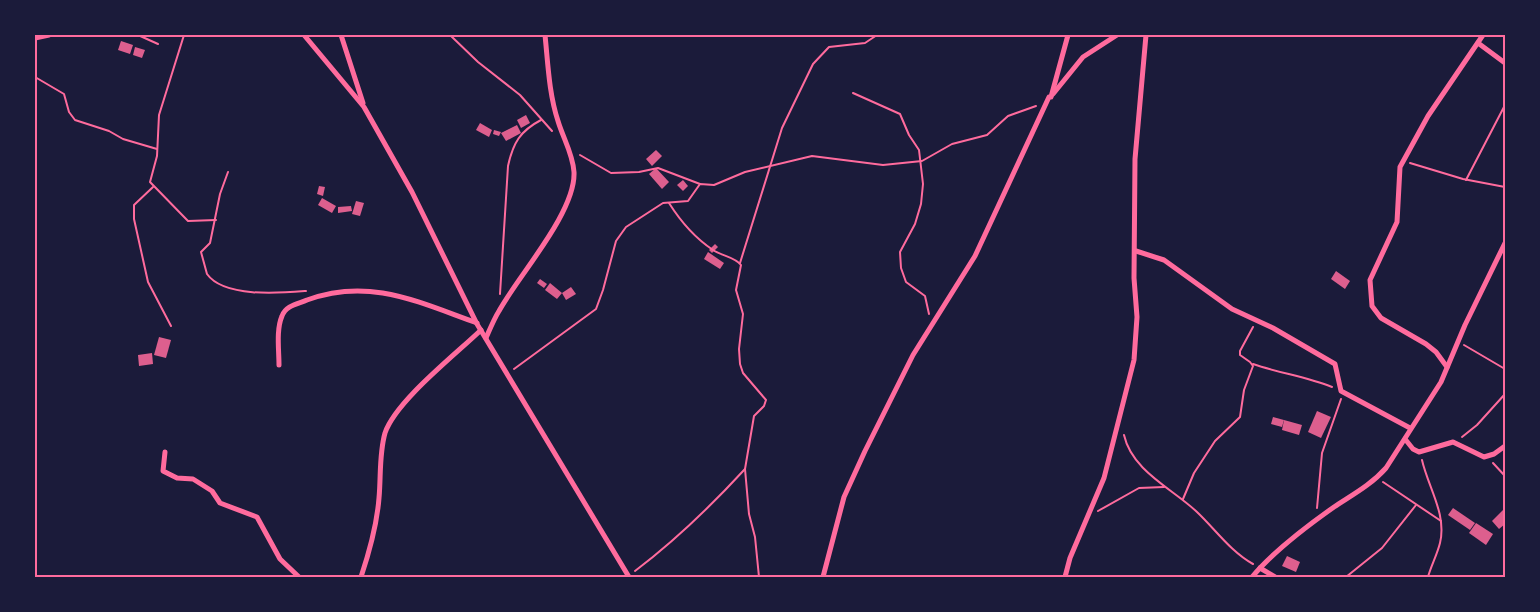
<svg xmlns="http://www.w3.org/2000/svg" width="1540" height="612" viewBox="0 0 1540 612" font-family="'Space Grotesk',sans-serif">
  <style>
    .building { fill: #dd5f8e }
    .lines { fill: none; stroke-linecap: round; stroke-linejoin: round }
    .path { stroke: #ff6b9d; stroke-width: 2 }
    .minor { stroke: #ff6b9d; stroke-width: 5 }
    .neatline { fill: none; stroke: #ff6b9d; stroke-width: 2 }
  </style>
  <rect width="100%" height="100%" fill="#1b1b3a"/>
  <g class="building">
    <path d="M121,41l12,4 -3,9 -12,-4z"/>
    <path d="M135,47l10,3 -3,8 -9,-3z"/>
    <path d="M526,115l4,8 -9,5 -4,-8z"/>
    <path d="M480,123l12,7 -3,7 -13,-7z"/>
    <path d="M517,125l4,8 -15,8 -5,-8z"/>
    <path d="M494,130l7,2 -2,4 -6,-2z"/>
    <path d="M656,150l6,6 -10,10 -6,-7z"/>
    <path d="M656,168l13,14 -7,7 -13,-15z"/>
    <path d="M683,180l5,6 -5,5 -6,-6z"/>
    <path d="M319,186l6,1 -2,9 -6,-2z"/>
    <path d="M322,198l14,8 -4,7 -14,-8z"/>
    <path d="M356,201l8,2 -4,13 -8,-2z"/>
    <path d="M351,206l1,5 -14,2v-6z"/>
    <path d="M715,244l3,3 -6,6 -3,-3z"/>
    <path d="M708,252l16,11 -4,6 -16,-10z"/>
    <path d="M1336,271l14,10 -5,8 -14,-10z"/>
    <path d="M540,279l7,5 -3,4 -7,-5z"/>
    <path d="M550,283l12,10 -5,6 -12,-9z"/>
    <path d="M571,287l5,7 -10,6 -4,-7z"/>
    <path d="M159,337l12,3 -5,18 -12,-3z"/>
    <path d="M152,353l1,11 -14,2 -1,-11z"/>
    <path d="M1317,411l14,6 -10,21 -13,-6z"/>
    <path d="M1273,417l11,3 -2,7 -11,-3z"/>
    <path d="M1284,420l18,5 -3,10 -17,-5z"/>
    <path d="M1453,508l22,15 -5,7 -22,-15z"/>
    <path d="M1505,508v16l-6,5 -7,-8z"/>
    <path d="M1476,523l17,11 -7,11 -17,-12z"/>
    <path d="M1287,556l13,6 -4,10 -14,-6z"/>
  </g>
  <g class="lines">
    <g class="path">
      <path d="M138,35l20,9"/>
      <path d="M184,35l-25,80 -2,41 -7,26 38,39 28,-1"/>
      <path d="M450,35l28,27 42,33 32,36"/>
      <path d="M35,77l29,17 5,18 6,8 34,11 14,8 34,10"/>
      <path d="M853,93l47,21 9,21 10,15 4,34 -2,20 -6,20 -15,28 1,16 5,14 19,14 4,18"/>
      <path d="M580,155l31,18 28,-1 19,-4 42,16"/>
      <path d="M1410,163l53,16 42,8"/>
      <path d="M228,172l-8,22 -10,49 -9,9 6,22c17,24 74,19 99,17"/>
      <path d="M1466,180l39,-75"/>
      <path d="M153,187l-19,18v14l14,63 23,44"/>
      <path d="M669,203c12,19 26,35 44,47 9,6 22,7 28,15l-5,25 7,24 -4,35 1,15 3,9 23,27 -2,6 -10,10 -9,53 4,45 6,23 4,40"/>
      <path d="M740,263l42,-135 31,-64 16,-17 36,-4 12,-8"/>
      <path d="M500,294l8,-128c5,-23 12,-35 33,-46"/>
      <path d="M1464,345l41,24"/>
      <path d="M1253,364c26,9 54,13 79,23"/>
      <path d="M514,369l82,-60 7,-19 13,-49 10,-14 37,-24 25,-2 12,-17 14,1 31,-13 67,-16 71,9 39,-4 30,-17 35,-9 21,-19 28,-10"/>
      <path d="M1124,435c8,36 49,54 73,77 18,17 34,40 56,52"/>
      <path d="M1462,437l15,-12 28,-31"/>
      <path d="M1422,460c6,27 25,54 18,83 -3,12 -9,23 -12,34"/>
      <path d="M1493,463l12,13"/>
      <path d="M1383,482l58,39"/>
      <path d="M1183,499l11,-26 21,-32 25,-24 4,-27 9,-24 -3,-4 -10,-7v-4l13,-24"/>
      <path d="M1317,508l5,-55 19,-54"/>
      <path d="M1098,511l41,-23 25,-1"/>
      <path d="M635,571c41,-31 76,-65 110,-102"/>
      <path d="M1346,577l36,-29 34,-43"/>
    </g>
    <g class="minor">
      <path d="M304,35l60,72 48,85 65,132 152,253"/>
      <path d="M341,35l22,68"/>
      <path d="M35,38l14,-3"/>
      <path d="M1478,43l27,20"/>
      <path d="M1053,94l30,-37 34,-22"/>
      <path d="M1136,251l28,9 68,49 41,19 62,36 6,27 69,37"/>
      <path d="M486,338c4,-9 8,-19 13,-27 19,-35 77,-99 75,-139 -1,-18 -11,-34 -16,-51 -9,-27 -10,-57 -13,-86"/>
      <path d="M279,365c0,-15 -3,-35 3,-49 4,-11 16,-12 25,-16 62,-23 111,2 170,23"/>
      <path d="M1447,367l-11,-15 -10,-8 -45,-26 -9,-12 -2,-26 27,-58 3,-55 28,-51 55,-81"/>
      <path d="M1405,439l8,10 6,3 34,-10 31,15 10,-3 11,-8"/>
      <path d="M165,452l-2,19 14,7 16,1 19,12 8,12 37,14 23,42 19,18"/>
      <path d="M1260,568l15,9"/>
      <path d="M361,577c8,-24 16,-53 18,-79 2,-21 0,-44 6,-65 11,-32 70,-78 96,-103"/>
      <path d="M823,577l21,-80 21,-46 48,-96 62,-99 74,-159h2l17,-62"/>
      <path d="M1065,577l5,-19 34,-80 30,-118 3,-43 -3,-39 1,-119 11,-124"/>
      <path d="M1252,577c21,-25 55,-51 82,-70 18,-12 37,-22 52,-39l55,-86 24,-57 40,-82"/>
    </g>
  </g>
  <rect width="1540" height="612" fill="none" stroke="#1b1b3a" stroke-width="72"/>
  <rect x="36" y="36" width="1468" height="540" class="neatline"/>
</svg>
